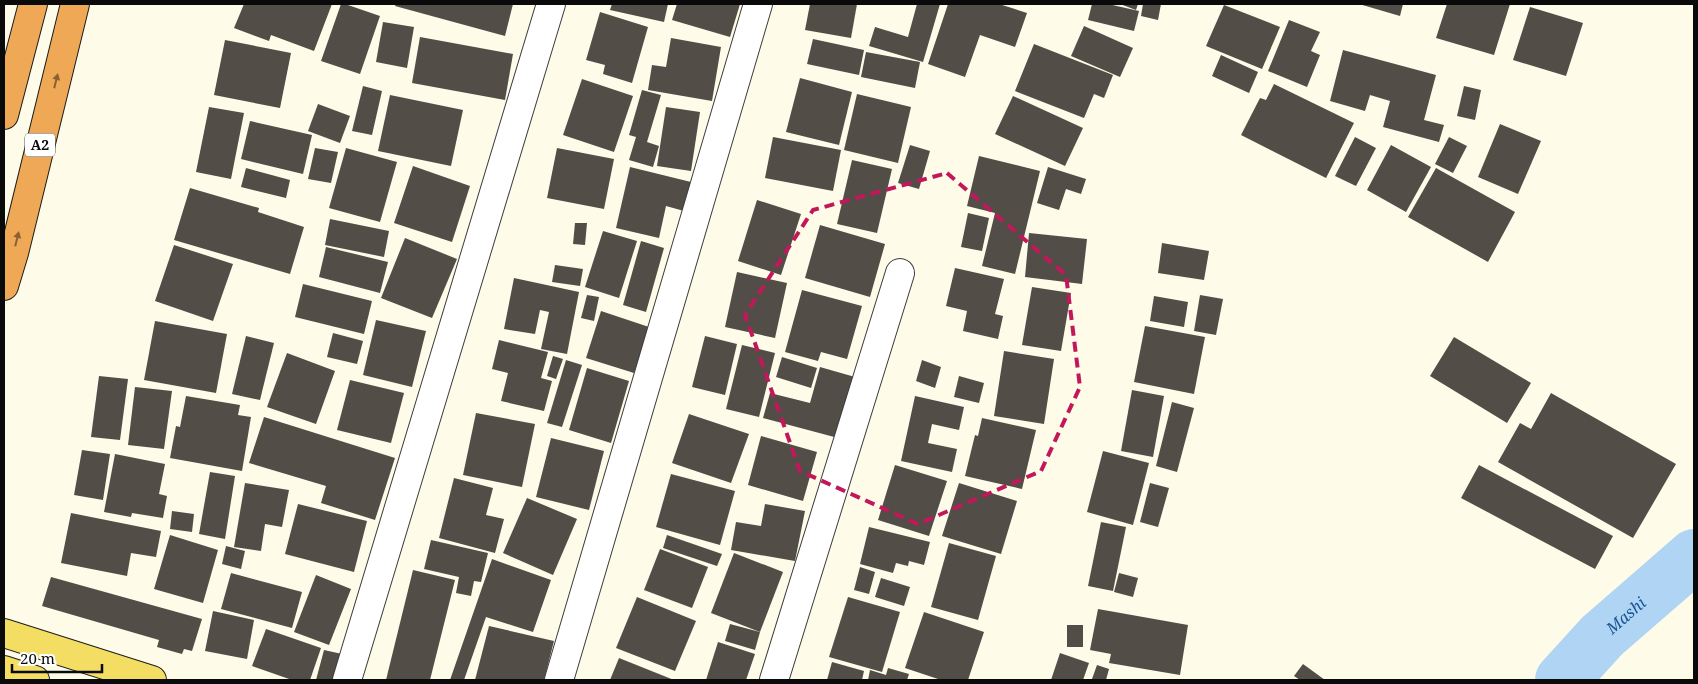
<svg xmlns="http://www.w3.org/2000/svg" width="1698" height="684" viewBox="0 0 1698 684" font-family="'Noto Serif',serif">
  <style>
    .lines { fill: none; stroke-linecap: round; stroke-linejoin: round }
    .river { stroke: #b0d4f3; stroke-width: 54 }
    .building { fill: #524d47 }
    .minor-casing { stroke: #3d3d3d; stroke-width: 30 }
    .major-casing { stroke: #1b1b1b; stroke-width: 30 }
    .highway-casing { stroke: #1b1b1b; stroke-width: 30 }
    .minor { stroke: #fff; stroke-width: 28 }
    .major { stroke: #f3dd63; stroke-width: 28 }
    .highway { stroke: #efa956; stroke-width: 28 }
    .oneway { fill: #886134 }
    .marked { fill: none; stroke: #c2185b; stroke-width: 4; stroke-dasharray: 10 6; stroke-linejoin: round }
    .labels { text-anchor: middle; stroke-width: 5; stroke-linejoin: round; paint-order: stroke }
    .shield { fill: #fff; stroke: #545454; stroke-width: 1 }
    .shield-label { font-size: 14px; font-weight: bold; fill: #0a0a0a }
    .water-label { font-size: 16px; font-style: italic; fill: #1a5596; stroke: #fff }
  </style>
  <rect width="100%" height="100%" fill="#fefce9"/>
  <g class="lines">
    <path class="river" id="s1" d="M1562,680l40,-44 92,-80"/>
  </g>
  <g class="building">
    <path d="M244,4h88l-18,47 -43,-16 -2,6 -35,-13z"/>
    <path d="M341,4h4l35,12 -20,58 -39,-13z"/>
    <path d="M396,4h117l-8,32 -110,-30z"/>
    <path d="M612,4h56l-4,18 -54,-12z"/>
    <path d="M677,4h63l-10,33 -58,-17z"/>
    <path d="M810,4h47l-6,34 -46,-8z"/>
    <path d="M917,4h23l-17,58 -54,-16 6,-19 33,10z"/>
    <path d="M948,4h51l28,9 -12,34 -35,-12 -15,42 -37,-13z"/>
    <path d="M1092,4h16l31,7 -5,20 -46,-11z"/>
    <path d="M1120,4h18l-2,6z"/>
    <path d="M1143,4h18l-3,16 -17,-4z"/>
    <path d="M1359,4h44l-3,12z"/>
    <path d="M1447,4h63l-16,51 -58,-17z"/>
    <path d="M1224,5l56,22 -18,42 -56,-23z"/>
    <path d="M1530,7l53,16 -17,53 -53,-16z"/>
    <path d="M600,12l48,15 -16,56 -29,-9 2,-9 -19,-5z"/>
    <path d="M1289,20l31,12 -9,19 9,4 -13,32 -39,-16z"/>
    <path d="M383,22l31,5 -7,41 -31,-6z"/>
    <path d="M1084,26l49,22 -13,29 -49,-21z"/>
    <path d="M420,37l93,17 -8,46 -93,-17z"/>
    <path d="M671,38l50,9 -9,54 -64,-11 4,-25 14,2z"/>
    <path d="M813,39l51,11 -5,25 -52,-11z"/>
    <path d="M225,40l66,13 -11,55 -66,-13z"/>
    <path d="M1034,44l79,31 -9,23 -10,-4 -10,24 -69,-27z"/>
    <path d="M1343,50l93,25 -12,45 20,5 -5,17 -56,-15 7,-26 -20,-6 -5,16 -35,-10z"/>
    <path d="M866,52l54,10 -5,26 -54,-11z"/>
    <path d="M1221,55l37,17 -9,21 -37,-17z"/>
    <path d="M800,78l52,14 -13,53 -53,-13z"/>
    <path d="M582,79l51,17 -19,56 -51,-17z"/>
    <path d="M1274,84l80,39 -28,55 -85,-43 19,-37 6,2z"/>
    <path d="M363,86l19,5 -10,44 -20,-4z"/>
    <path d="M1464,86l17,4 -6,30 -18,-4z"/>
    <path d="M642,90l19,5 -14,47 12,4 -6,21 -24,-7 7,-23 -7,-2z"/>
    <path d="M857,94l54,13 -13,56 -54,-13z"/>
    <path d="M390,95l73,15 -12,56 -73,-15z"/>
    <path d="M1013,96l70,32 -18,38 -70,-32z"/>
    <path d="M318,104l32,12 -10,27 -32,-12z"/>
    <path d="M209,107l35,6 -13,66 -35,-7z"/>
    <path d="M666,107l34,5 -9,59 -34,-5z"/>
    <path d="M250,121l62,14 -9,39 -62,-15z"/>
    <path d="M1500,124l41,17 -23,53 -40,-17z"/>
    <path d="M773,137l68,13 -8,41 -68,-13z"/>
    <path d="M1355,137l21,11 -20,38 -21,-10z"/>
    <path d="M1449,137l18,9 -14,27 -18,-9z"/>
    <path d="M910,145l20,6 -11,38 -21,-6z"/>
    <path d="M1391,145l40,22 -25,45 -39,-22z"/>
    <path d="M315,148l23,4 -7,31 -23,-4z"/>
    <path d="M346,148l51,14 -17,60 -51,-14z"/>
    <path d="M557,148l57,11 -10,50 -57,-11z"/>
    <path d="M979,156l61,15 -25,103 -33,-8 13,-53 -28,-7z"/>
    <path d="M852,160l40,9 -15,64 -40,-9z"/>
    <path d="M413,166l57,20 -18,56 -58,-19z"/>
    <path d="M630,167l61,15 -7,29 -18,-5 -7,32 -43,-10z"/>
    <path d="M1048,167l38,12 -5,15 -15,-5 -7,21 -22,-7z"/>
    <path d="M246,168l44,12 -4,18 -45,-11z"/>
    <path d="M1436,168l79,44 -27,50 -80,-45z"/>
    <path d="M190,188l69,20 -1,4 46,15 -14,47 -116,-34z"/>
    <path d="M757,200l44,14 -20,61 -43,-14z"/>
    <path d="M968,213l21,5 -7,33 -21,-4z"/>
    <path d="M330,219l59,12 -5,26 -59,-12z"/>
    <path d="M575,223h12l-2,22 -12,-1z"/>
    <path d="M820,225l65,19 -15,53 -65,-19z"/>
    <path d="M603,231l34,10 -18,57 -34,-11z"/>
    <path d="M1029,233l58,6 -5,45 -57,-7z"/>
    <path d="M405,238l52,21 -25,59 -51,-20z"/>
    <path d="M641,241l23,7 -18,64 -23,-7z"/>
    <path d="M1162,243l47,8 -5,29 -46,-7z"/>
    <path d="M174,245l59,19 -20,57 -58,-20z"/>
    <path d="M326,247l62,15 -8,31 -61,-16z"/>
    <path d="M555,265l28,4 -3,17 -28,-4z"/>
    <path d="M955,268l49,11 -9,35 8,2 -5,23 -35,-8 4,-20 -21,-5z"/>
    <path d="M737,272l50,11 -12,55 -50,-11z"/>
    <path d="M514,278l65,14 -12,62 -26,-5 8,-37 -9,-2 -5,24 -31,-5z"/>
    <path d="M303,284l69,17 -8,33 -69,-17z"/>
    <path d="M1032,287l39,6 -10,58 -39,-6z"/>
    <path d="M802,290l60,16 -15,53 -26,-7 -3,9 -33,-9z"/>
    <path d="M587,295l12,2 -5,24 -13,-3z"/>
    <path d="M1200,295l23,4 -7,36 -22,-4z"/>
    <path d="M1154,296l34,6 -4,25 -34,-6z"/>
    <path d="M601,311l48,16 -15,46 -48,-15z"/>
    <path d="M376,320l50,11 -14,56 -49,-12z"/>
    <path d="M155,321l72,13 -11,59 -72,-13z"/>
    <path d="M1145,326l60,11 -11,57 -60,-12z"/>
    <path d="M333,333l30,8 -6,23 -30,-7z"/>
    <path d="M246,336l28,7 -14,57 -28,-6z"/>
    <path d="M705,336l32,8 -12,51 -33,-8z"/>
    <path d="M1454,337l77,46 -24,40 -77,-47z"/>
    <path d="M499,340l49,12 -7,26 11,3 -8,30 -43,-10 7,-28 -16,-4z"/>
    <path d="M742,345l33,8 -16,64 -33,-8z"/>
    <path d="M1004,351l50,8 -10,65 -50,-8z"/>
    <path d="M287,353l48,18 -19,53 -49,-17z"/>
    <path d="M553,356l10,3 -7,20 -9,-3z"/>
    <path d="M782,357l35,11 -6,20 -35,-11z"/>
    <path d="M566,360l16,5 -20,62 -15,-4z"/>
    <path d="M922,360l19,7 -6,21 -19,-7z"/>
    <path d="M820,367l35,10 -17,61 -75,-20 7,-25 40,10z"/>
    <path d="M587,368l42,13 -18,62 -42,-13z"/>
    <path d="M99,376l29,3 -8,61 -29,-3z"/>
    <path d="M959,376l25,7 -5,20 -25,-6z"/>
    <path d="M350,380l54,13 -13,50 -54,-13z"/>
    <path d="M135,387l37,4 -8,58 -36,-4z"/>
    <path d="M1132,390l32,6 -11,61 -32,-6z"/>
    <path d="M1551,393l125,71 -43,74 -135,-76 22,-39 11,6z"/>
    <path d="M186,396l54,9 -2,10 13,2 -9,54 -72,-13 6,-32 4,1z"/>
    <path d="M915,396l49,11 -5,23 -27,-6 -4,19 29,6 -5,23 -51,-11z"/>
    <path d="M1172,402l22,6 -17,64 -21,-6z"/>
    <path d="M476,413l59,11 -13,63 -59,-12z"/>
    <path d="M689,414l60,20 -18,49 -59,-20z"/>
    <path d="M264,417l131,41 -20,62 -54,-17 5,-17 -77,-23z"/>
    <path d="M982,418l54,12 -14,59 -57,-13 10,-41 3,1z"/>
    <path d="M761,436l56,16 -14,49 -55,-16z"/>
    <path d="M551,438l53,13 -15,59 -53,-13z"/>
    <path d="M82,450l28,4 -7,46 -29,-5z"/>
    <path d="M1103,451l46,12 -16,62 -46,-13z"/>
    <path d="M115,454l50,10 -6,30 8,2 -4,22 -31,-5 -1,4 -27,-5z"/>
    <path d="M895,465l52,16 -18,55 -51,-16z"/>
    <path d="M1479,465l134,71 -18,33 -134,-71z"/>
    <path d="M210,472l25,4 -10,63 -26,-5z"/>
    <path d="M671,474l64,17 -15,54 -64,-18z"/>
    <path d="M454,478l39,10 -7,27 18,4 -9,34 -56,-15z"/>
    <path d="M245,483l44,7 -7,37 -17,-3 -4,27 -27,-4z"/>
    <path d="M959,483l58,18 -16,53 -59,-18z"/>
    <path d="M1150,483l19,5 -11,39 -18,-5z"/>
    <path d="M527,498l50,21 -24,56 -50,-22z"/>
    <path d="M298,504l69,17 -13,51 -69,-18z"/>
    <path d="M765,504l40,7 -10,50 -64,-11 5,-28 25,4z"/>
    <path d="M172,511l22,3 -2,18 -22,-3z"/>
    <path d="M71,513l90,18 -5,26 -25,-4 -4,23 -66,-13z"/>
    <path d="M1101,522l25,5 -13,64 -25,-5z"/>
    <path d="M869,527l61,15 -6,23 -15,-4 -1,5 -12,-3 -3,10 -33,-9z"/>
    <path d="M170,535l48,15 -15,53 -49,-14z"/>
    <path d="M667,535l55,19 -5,12 -54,-18z"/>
    <path d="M431,540l57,13 -7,29 -7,-1 -3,15 -15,-3 3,-16 -35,-8z"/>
    <path d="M949,543l47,13 -18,64 -47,-13z"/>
    <path d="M226,546l19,5 -4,18 -19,-5z"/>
    <path d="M660,549l48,18 -16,41 -48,-18z"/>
    <path d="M734,553l49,19 -23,60 -49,-19z"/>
    <path d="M492,559l59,21 -18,52 -47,-15 -22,63h-14z"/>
    <path d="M860,567l15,5 -6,22 -15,-4z"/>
    <path d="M413,570l42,10 -25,100h-44z"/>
    <path d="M231,573l71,19 -10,36 -71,-19z"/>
    <path d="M1119,573l19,5 -5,19 -19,-5z"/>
    <path d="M316,575l35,14 -22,56 -35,-13z"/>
    <path d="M51,577l151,42 -10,32 -8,-2 -2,5 -25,-7 2,-7 -117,-34z"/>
    <path d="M881,578l29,9 -6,19 -29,-9z"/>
    <path d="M637,597l59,24 -21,50 -59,-23z"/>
    <path d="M848,597l52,15 -18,60 -53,-15z"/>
    <path d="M1098,609l90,16 -8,50 -71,-12 2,-9 -21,-4z"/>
    <path d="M213,611l41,9 -7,39 -42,-8z"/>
    <path d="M924,612l60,20 -16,48h-27l-36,-12z"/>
    <path d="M730,624l30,8 -5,18 -30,-9z"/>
    <rect x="1067" y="625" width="16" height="22"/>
    <path d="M489,626l65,15 -10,39h-69z"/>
    <path d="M266,629l55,19 -11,32h-18l-40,-14z"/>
    <path d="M718,642l37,12 -9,26h-40z"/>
    <path d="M324,650l18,4 -7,26h-19z"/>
    <path d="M1060,653l29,10 -6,17h-32z"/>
    <path d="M619,658l55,22h-64z"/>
    <path d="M832,662l32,9 -2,9h-35z"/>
    <path d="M1303,664l22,16h-25l-6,-4z"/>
    <path d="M1097,665l12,4 -3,11 -14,-1z"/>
    <path d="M888,668l21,6 -2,6h-39l2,-10 16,5z"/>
  </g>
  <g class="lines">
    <defs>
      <g id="minor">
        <path d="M347,680l204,-676"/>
        <path d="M559,680l199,-676"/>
        <path d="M774,680l126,-407"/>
      </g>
      <g id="major">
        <path d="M4,633l148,47"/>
        <path d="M4,670l31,10"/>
      </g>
      <g id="highway">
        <path d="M4,115l29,-111"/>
        <path d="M4,286l10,-33 61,-249"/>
      </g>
    </defs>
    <use href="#minor" class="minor-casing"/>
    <use href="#major" class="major-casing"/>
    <use href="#highway" class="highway-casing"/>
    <use href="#minor" class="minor"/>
    <use href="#major" class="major"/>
    <use href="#highway" class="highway"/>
  </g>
  <defs><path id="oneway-solid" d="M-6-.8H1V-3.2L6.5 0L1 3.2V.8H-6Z" transform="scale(1.25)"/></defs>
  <g class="oneway">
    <use href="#oneway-solid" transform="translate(56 81) rotate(-76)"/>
    <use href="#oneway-solid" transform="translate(17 239) rotate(-76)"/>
  </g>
  <path class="marked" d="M947,173l119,102 14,112 -39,84 -123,53 -118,-53 -55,-156 68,-105z"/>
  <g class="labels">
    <rect class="shield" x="25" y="133.5" width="30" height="23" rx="4"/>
    <g class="shield-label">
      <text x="40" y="150">A2</text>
    </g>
    <g class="water-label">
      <text dy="6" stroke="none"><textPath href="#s1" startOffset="91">Mashi</textPath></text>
    </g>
  </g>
  <rect width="1698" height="684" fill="none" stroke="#0a0a0a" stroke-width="10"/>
  <path d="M12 664v8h90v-8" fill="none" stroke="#0a0a0a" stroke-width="2.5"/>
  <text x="20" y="664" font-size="15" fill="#0a0a0a" stroke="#ffffff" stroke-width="4" paint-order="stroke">20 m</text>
</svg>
